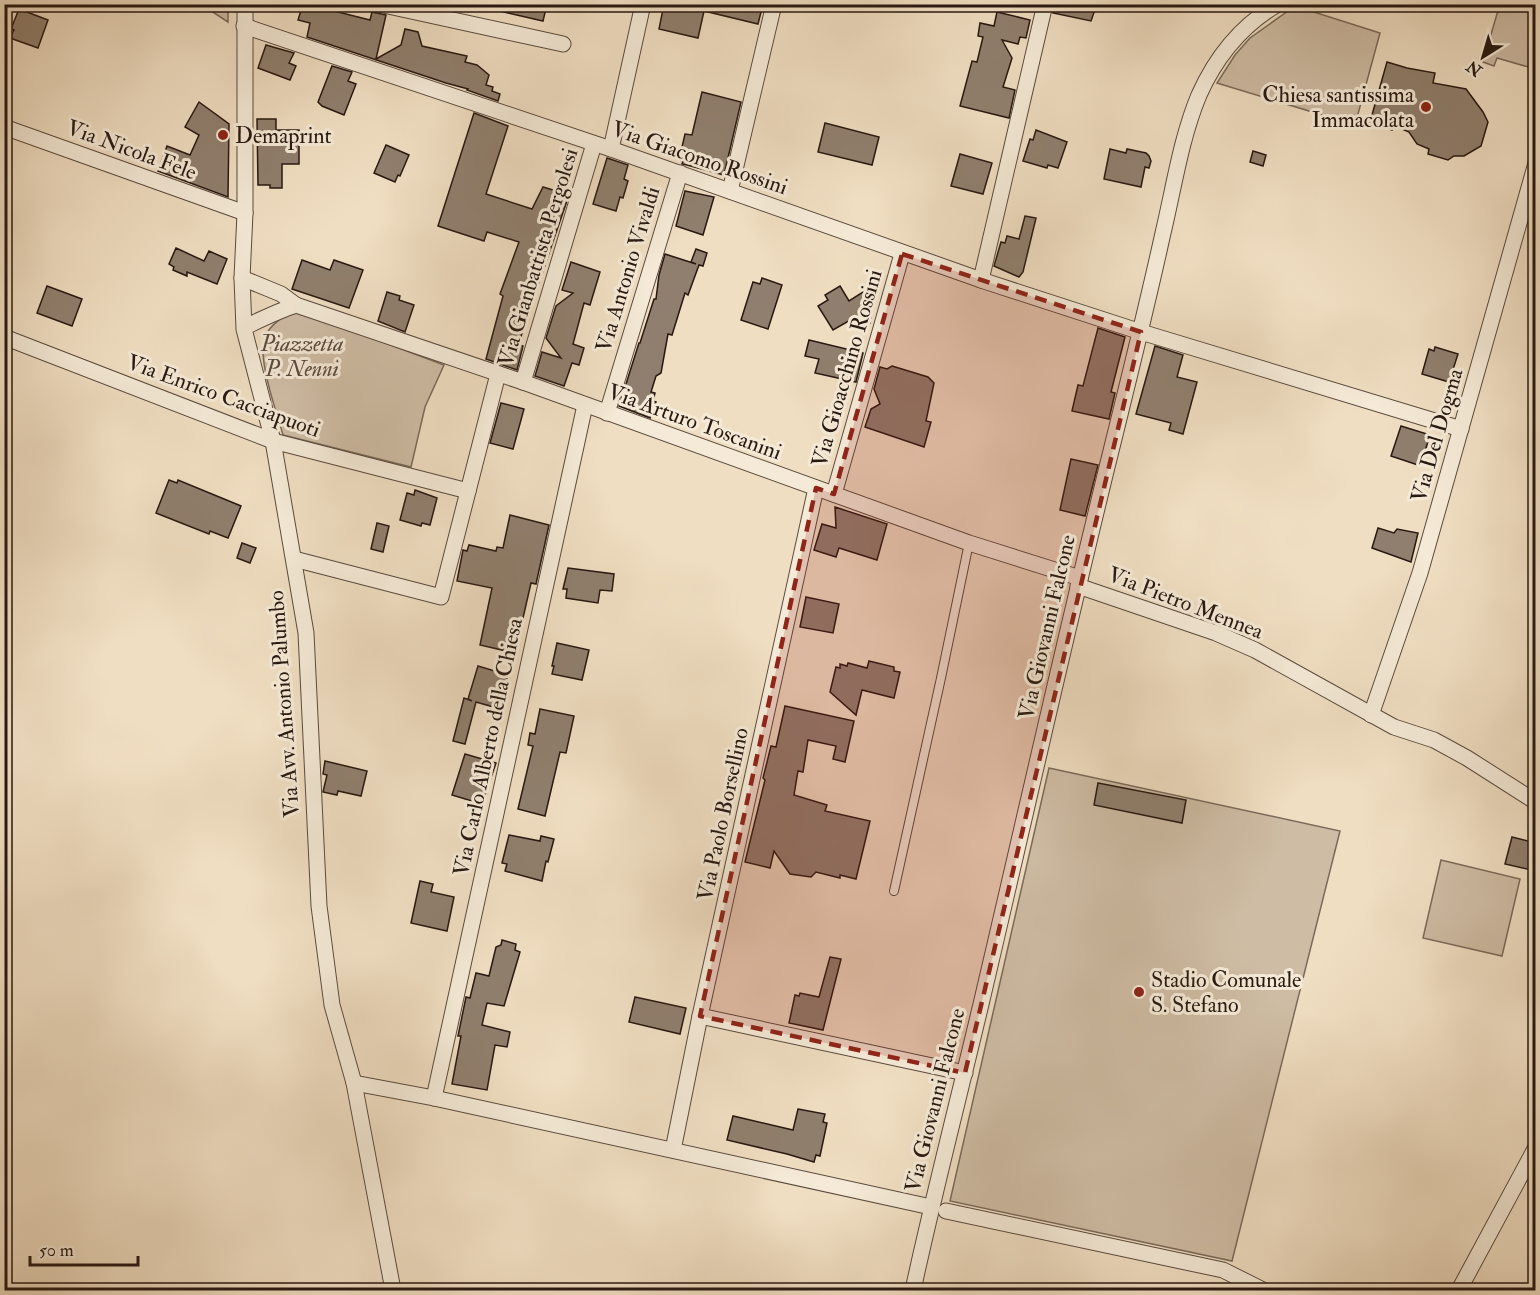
<svg xmlns="http://www.w3.org/2000/svg" width="1540" height="1295" viewBox="0 0 1540 1295" font-family="'IM FELL Double Pica',serif">
  <style>
    .green { fill: #cebca4; stroke: #7b6a5b; stroke-width: 1.5 }
    .building { fill: #907f6e; stroke: #281812; stroke-width: 1.5 }
    .lines { fill: none; stroke-linecap: round; stroke-linejoin: round }
    .lane-casing { stroke: #5a4a3e; stroke-width: 10 }
    .street-casing { stroke: #5a4a3e; stroke-width: 17 }
    .lane { stroke: #f5ead7; stroke-width: 8 }
    .street { stroke: #f5ead7; stroke-width: 15 }
    .marked { fill: #8f2418; fill-opacity: 0.2; stroke: #8f2418; stroke-width: 4.5; stroke-dasharray: 12 8; stroke-linejoin: round }
    .poi-dot { fill: #8f2418; stroke: #f5ead7; stroke-width: 2 }
    .labels { text-anchor: middle; stroke-width: 6; stroke-linejoin: round; paint-order: stroke }
    .poi-label { font-size: 22px; fill: #281812; stroke: #f5ead7; text-anchor: start }
    .street-label { font-size: 22px; fill: #281812; stroke: #f5ead7 }
    .park-label { font-size: 22px; font-style: italic; fill: #5a493e; stroke: #f5ead7 }
  </style>
  <rect width="100%" height="100%" fill="#f0dec2"/>
  <filter id="stains"><feTurbulence type="fractalNoise" baseFrequency=".00333" numOctaves="4"/><feColorMatrix values="0 0 0 0 .2 0 0 0 0 .09 0 0 0 0 .02 0 0 0 .5 -.17"/></filter>
  <radialGradient id="worn" r=".72"><stop offset=".6" stop-color="#630" stop-opacity="0"/><stop offset="1" stop-color="#630" stop-opacity=".3"/></radialGradient>
  <g class="green">
    <path d="M202,5h26v17z"/>
    <path d="M1494,5h41v64l-38,-11 -3,8 -11,-4 16,-55z"/>
    <path d="M1295,6l85,27 -25,92 -138,-42 18,-28 15,-17z"/>
    <path d="M293,312l58,18 93,35 -19,42 -14,60 -128,-32c-6,-21 -25,-75 -19,-95 4,-14 16,-22 29,-28z"/>
    <path d="M1049,768l291,63 -108,430 -282,-60z"/>
    <path d="M1441,860l79,19 -18,77 -79,-18z"/>
  </g>
  <g class="building">
    <path d="M303,4h24l-1,5 44,11 2,-8 14,3 -10,44 25,-14 4,-16 13,3 4,14 45,10 -2,6 12,3 12,10 -3,10 7,2 -1,4 8,3 -2,7 -31,-11 1,-1 -22,-6 -139,-46 3,-14 -12,-3z"/>
    <path d="M491,4h56l-4,17 -52,-12z"/>
    <path d="M664,4h99l-5,20 -54,-13 -6,27 -39,-9z"/>
    <path d="M1055,4h42l-6,17 -38,-8z"/>
    <path d="M19,9l29,11 -10,28 -28,-10 4,-8 -3,-1z"/>
    <path d="M997,12l33,8 -4,18 -6,-1 -2,7 -16,-4 10,18 -9,29 12,3 -6,28 -49,-12 12,-45 5,1 6,-25 -5,-1 2,-13 14,3z"/>
    <path d="M266,45l28,8 -5,10 7,3 -6,14 -32,-12z"/>
    <path d="M1387,62l20,6 28,5 -2,10 33,6 17,23 5,10 -7,24 -17,10h-10l-6,4 -20,-6 1,-5 -12,-5 -8,-12 -16,-7 -1,5 -22,-8z"/>
    <path d="M332,66l20,6 -4,9 8,3 -12,31 -22,-9 -4,-4z"/>
    <path d="M702,92l39,10 -17,73 -37,-10 -5,-1 1,-3 -4,-1 6,-26 7,1z"/>
    <path d="M199,102l30,22 -1,73 -70,-26 9,-25 23,9 9,-20 -14,-8z"/>
    <path d="M474,113l34,13 -22,68 46,15 11,-22 26,8 -46,134 -4,16 4,1 -6,24 -31,-11 17,-63 -3,-2 19,-52 -32,-10 -3,9 -46,-15z"/>
    <path d="M257,119h19v11h23v34h-17v24h-12v-3h-12z"/>
    <path d="M825,123l54,14 -7,28 -54,-13z"/>
    <path d="M1036,130l31,12 -9,26 -10,-3 -1,3 -24,-7 7,-22 3,1z"/>
    <path d="M386,145l23,10 -9,21 -2,-1 -3,7 -21,-9z"/>
    <path d="M1110,149l16,4 1,-4 19,4 3,3 2,5 -2,7 -4,-1 -4,20 -37,-8z"/>
    <path d="M1253,151l13,4 -3,11 -13,-4z"/>
    <path d="M960,154l32,9 -9,31 -32,-8z"/>
    <path d="M607,158l21,7 -4,14 4,2 -5,17 -3,-1 -4,14 -23,-7z"/>
    <path d="M685,191l29,6 -11,38 -27,-9z"/>
    <path d="M1025,216l11,2 -13,54 -4,5 -25,-11 7,-24 4,1 2,-7 12,3z"/>
    <path d="M176,248l28,13 5,-10 18,8 -10,25 -30,-12v4l-14,-6 1,-3 -5,-3z"/>
    <path d="M696,249l11,4 -4,13 -4,-1 -11,30 -3,-2 -13,42 -4,-1 -7,39 -5,3 -5,16 4,1 -2,8 3,1 -6,16 -31,-12 20,-63h1l14,-44h2l3,-24 6,-21 31,10 -5,-2z"/>
    <path d="M302,260l28,10 4,-10 29,10 -14,38 -57,-19z"/>
    <path d="M571,262l29,10 -10,33 -6,-2 -11,41 11,4 -5,17 -7,-2 -8,23 -29,-10 7,-24 19,6 -15,-20 10,-32 17,-13 -11,-3z"/>
    <path d="M762,278l20,7 -14,44 -27,-9 12,-38 7,2z"/>
    <path d="M47,286l35,13 -10,27 -35,-13z"/>
    <path d="M840,286l9,15 14,-9 9,16 -5,2 4,8 -3,1 2,4 -12,7 -6,-11 -19,11 -15,-24 10,-6 -3,-5z"/>
    <path d="M387,292l13,4 -1,4 15,5 -9,27 -27,-11z"/>
    <path d="M1098,328l27,9 -14,55 4,1 -6,26 -37,-8 6,-26 5,1z"/>
    <path d="M809,340l54,13 -7,29 -41,-9 4,-14 -14,-3z"/>
    <path d="M1155,346l28,9 -6,22 20,5 -14,52 -14,-4 2,-7 -35,-9z"/>
    <path d="M1435,347l23,7 -9,28 -27,-8 7,-25 5,2z"/>
    <path d="M892,366l36,11 6,6 -8,38 5,1 -7,25 -59,-20 6,-18 9,-5 -6,-15 6,-22 7,2z"/>
    <path d="M501,403l23,6 -11,40 -23,-6z"/>
    <path d="M1401,426l29,9 -7,23 -3,-1 -2,8 -27,-9z"/>
    <path d="M1071,459l27,6 -13,51 -25,-6z"/>
    <path d="M169,480l8,3 1,-3 63,26 -13,32 -18,-7 -1,3 -53,-21z"/>
    <path d="M415,490l22,8 -7,27 -8,-2 -1,3 -21,-6 7,-27 7,2z"/>
    <path d="M835,507l52,17 -10,36 -38,-12 -3,9 -22,-7 8,-26 14,4z"/>
    <path d="M510,515l39,10 -13,59 -5,-1 -16,70 -35,-8 12,-57 -35,-7 6,-31 4,1 2,-6 27,6 1,-4 6,1z"/>
    <path d="M377,523l12,3 -6,26 -12,-3z"/>
    <path d="M1378,528l16,5 3,-4 21,4 -7,29 -39,-14z"/>
    <path d="M242,543l14,5 -6,15 -13,-5z"/>
    <path d="M568,568l46,6 -2,17 -12,-1 -2,13 -32,-5 1,-9h-4z"/>
    <path d="M806,597l33,7 -6,29 -33,-6z"/>
    <path d="M557,643l32,7 -7,30 -30,-6 2,-8h-2z"/>
    <path d="M869,661l25,6v4l6,1 -6,26 -32,-8 -6,25 -26,-23 6,-25 4,1v-4l7,2 1,-3 19,5z"/>
    <path d="M478,666l30,9 -11,33 -21,-6 -11,42 -12,-3 11,-43 8,3 -4,-2z"/>
    <path d="M785,706l69,15 -9,41 -12,-3 3,-13 -28,-6 -5,32 -5,-1 -4,24 33,10 -2,6 45,10 -14,58 -16,-4v3l-24,-6 -5,5 -21,-3 -16,-23 -4,17 -25,-6 20,-82 -2,-2 8,-32 5,1z"/>
    <path d="M540,709l34,7 -8,37 -6,-1 -15,64 -27,-7 15,-63 -5,-1 2,-12 5,1z"/>
    <path d="M465,754l31,9 -14,41 -30,-9z"/>
    <path d="M325,761l42,10 -6,25 -23,-5 -1,4 -14,-3 4,-17 -4,-1z"/>
    <path d="M1098,783l88,17 -4,23 -88,-18z"/>
    <path d="M509,835l31,6 1,-5 13,3 -6,23 -2,-1 -4,20 -37,-10 2,-7 -5,-1z"/>
    <path d="M1512,837l24,6v28l-31,-7z"/>
    <path d="M420,881l13,3 -2,8 23,5 -7,34 -36,-8z"/>
    <path d="M502,940l14,4 -1,6 5,2 -16,54 -17,-3 -5,22 28,7 -3,15 -12,-2 -8,45 -35,-6 9,-48h-3l8,-39 4,1 6,-25 13,3 7,-29 5,-2z"/>
    <path d="M830,957l11,2 -18,71 -34,-7 6,-28 4,1 1,-3 19,4z"/>
    <path d="M635,997l51,11 -6,26 -51,-12z"/>
    <path d="M798,1109l27,5 -2,8 4,1 -7,33 -4,-1 -2,7 -27,-8 -60,-14 6,-24 60,14z"/>
  </g>
  <g class="lines">
    <defs>
      <path id="lane" d="M894,891l47,-213 28,-135"/>
      <g id="street">
        <path d="M245,4v209l-3,65 2,51 29,112 33,192 13,273 13,99 22,78 39,207"/>
        <path d="M379,4l184,40"/>
        <path d="M244,26l367,123 370,131 160,52 320,97"/>
        <path d="M4,127l241,86"/>
        <path d="M611,149l32,-145"/>
        <path d="M730,191l44,-187"/>
        <path d="M242,278l39,16 15,11 227,77 446,161 111,35"/>
        <path d="M981,280l64,-276"/>
        <path d="M245,327c17,-8 33,-16 51,-22"/>
        <path d="M4,337l269,104 195,50"/>
        <path d="M523,382l71,-238"/>
        <path d="M607,413l73,-240"/>
        <path d="M834,494l68,-240"/>
        <path d="M294,559l147,38 57,-223"/>
        <path d="M1078,586l138,47 39,17 139,77 40,13 33,18 69,44"/>
        <path d="M1371,715l49,-142 116,-410"/>
        <path d="M700,1016l265,57"/>
        <path d="M354,1083l80,15 497,109"/>
        <path d="M434,1098l151,-693"/>
        <path d="M673,1150l27,-134 116,-528"/>
        <path d="M946,1211l277,59 40,20"/>
        <path d="M913,1290c21,-97 46,-193 69,-290 43,-183 84,-367 129,-549 18,-73 36,-145 52,-218 11,-46 18,-95 36,-138 17,-38 43,-70 79,-91"/>
        <path d="M1459,1290l77,-143"/>
      </g>
    </defs>
    <use href="#lane" class="lane-casing"/>
    <use href="#street" class="street-casing"/>
    <use href="#lane" class="lane"/>
    <use href="#street" class="street"/>
  </g>
  <path class="marked" d="M902,254l239,78 -176,741 -265,-57 116,-528 18,6z"/>
  <g class="poi-dot">
    <circle cx="1426" cy="107" r="6"/>
    <circle cx="223" cy="135" r="6"/>
    <circle cx="1139" cy="992" r="6"/>
  </g>
  <g class="labels">
    <g class="poi-label">
      <text x="1414" y="102" text-anchor="end">Chiesa santissima<tspan x="1414" dy="25">Immacolata</tspan></text>
      <text x="235" y="143">Demaprint</text>
      <text x="1151" y="987">Stadio Comunale<tspan x="1151" dy="25">S. Stefano</tspan></text>
    </g>
    <g class="street-label">
      <text transform="translate(132 149) rotate(20)" y="8">Via Nicola Fele</text>
      <text transform="translate(700 157) rotate(19)" y="8">Via Giacomo Rossini</text>
      <text transform="translate(537 257) rotate(-73)" y="8">Via Gianbattista Pergolesi</text>
      <text transform="translate(627 269) rotate(-73)" y="8">Via Antonio Vivaldi</text>
      <text transform="translate(846 368) rotate(-74)" y="8">Via Gioacchino Rossini</text>
      <text transform="translate(224 395) rotate(20)" y="8">Via Enrico Cacciapuoti</text>
      <text transform="translate(695 421) rotate(20)" y="8">Via Arturo Toscanini</text>
      <text transform="translate(1436 435) rotate(-74)" y="8">Via Del Dogma</text>
      <text transform="translate(1186 602) rotate(21)" y="8">Via Pietro Mennea</text>
      <text transform="translate(1046 627) rotate(-77)" y="8">Via Giovanni Falcone</text>
      <text transform="translate(283 704) rotate(-94)" y="8">Via Avv. Antonio Palumbo</text>
      <text transform="translate(487 747) rotate(-78)" y="8">Via Carlo Alberto della Chiesa</text>
      <text transform="translate(722 814) rotate(-78)" y="8">Via Paolo Borsellino</text>
      <text transform="translate(934 1100) rotate(-76)" y="8">Via Giovanni Falcone</text>
    </g>
    <g class="park-label">
      <text x="302" y="351">Piazzetta<tspan x="302" dy="25">P. Nenni</tspan></text>
    </g>
  </g>
  <rect width="1540" height="1295" fill="none" stroke="#f0dec2" stroke-width="24"/>
  <rect x="6" y="6" width="1528" height="1283" fill="none" stroke="#281812" stroke-width="3"/>
  <rect x="12" y="12" width="1516" height="1271" fill="none" stroke="#281812" stroke-width="1.5"/>
  <g transform="translate(1483 57) rotate(217)" stroke="#f5ead7" stroke-width="4.5" paint-order="stroke">
  <path d="M0-4.5L10 22L0 15L-10 22Z" fill="#281812"/>
  <text y="-9" font-size="16" font-weight="bold" text-anchor="middle" fill="#281812">N</text>
  </g>
  <path d="M30 1256v9h108v-9" fill="none" stroke="#281812" stroke-width="3"/>
  <text x="39" y="1256" font-size="18" fill="#281812" stroke="#f5ead7" stroke-width="4.5" paint-order="stroke">50 m</text>
  <rect width="100%" height="100%" filter="url(#stains)"/>
  <rect width="100%" height="100%" fill="url(#worn)"/>
</svg>
